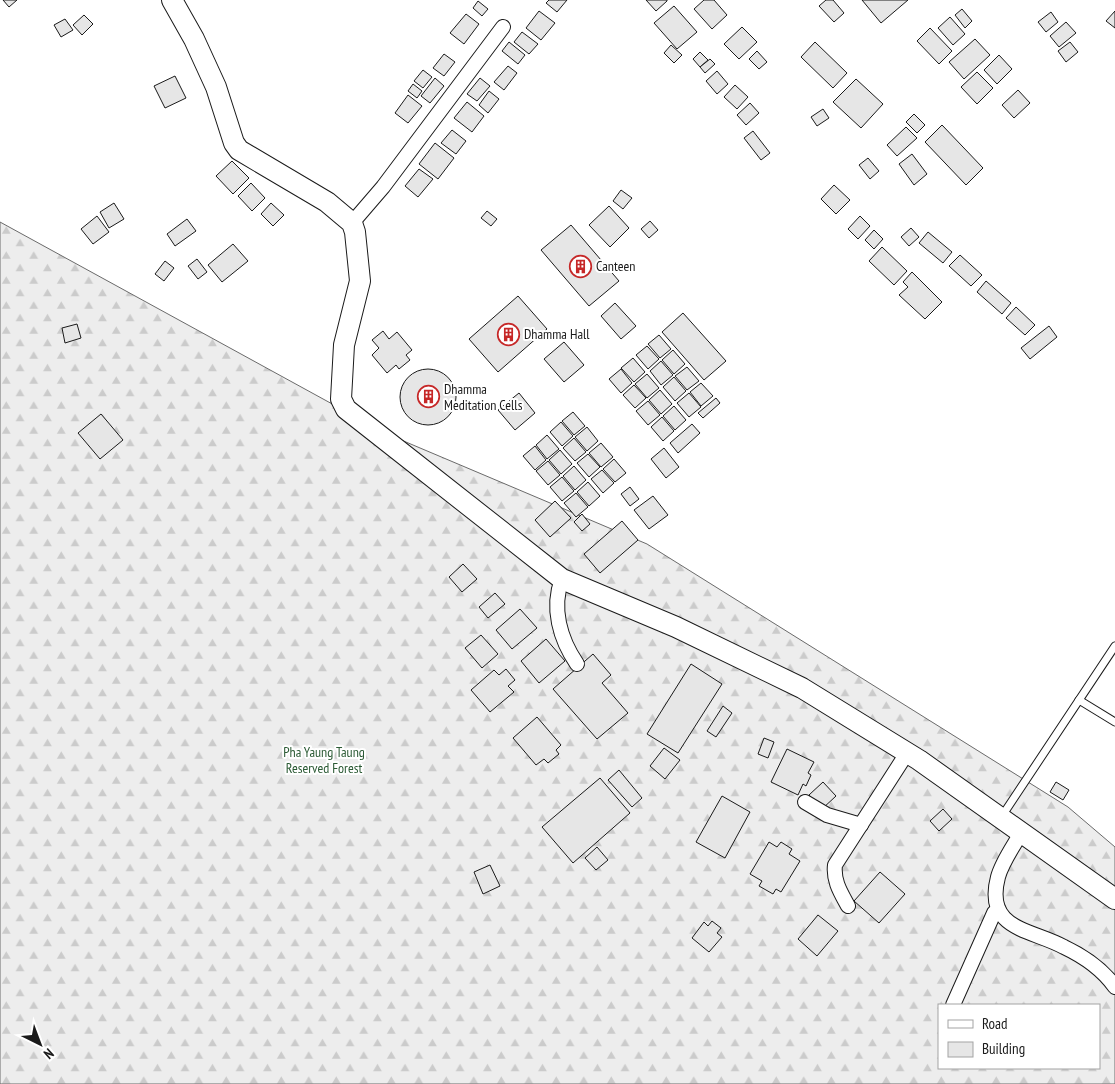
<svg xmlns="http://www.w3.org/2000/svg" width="1115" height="1084" viewBox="0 0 1115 1084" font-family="'PT Sans Narrow',sans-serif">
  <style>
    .forest { fill: url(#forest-firs); stroke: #6a6a6a; fill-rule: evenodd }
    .building { fill: #e6e6e6; stroke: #1a1a1a }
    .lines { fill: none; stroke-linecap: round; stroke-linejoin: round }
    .lane-casing { stroke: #1a1a1a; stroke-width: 9 }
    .street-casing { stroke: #1a1a1a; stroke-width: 16 }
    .secondary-casing { stroke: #1a1a1a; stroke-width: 22 }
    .lane { stroke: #fff; stroke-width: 7 }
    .street { stroke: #fff; stroke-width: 14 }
    .secondary { stroke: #fff; stroke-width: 20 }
    .labels { text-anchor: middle; stroke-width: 4; stroke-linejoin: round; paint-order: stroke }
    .poi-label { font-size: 14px; fill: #1a1a1a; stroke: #fff; text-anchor: start }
    .park-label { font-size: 14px; fill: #2b5a34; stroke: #fff }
  </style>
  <defs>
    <pattern id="forest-firs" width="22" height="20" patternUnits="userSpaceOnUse" patternTransform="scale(1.25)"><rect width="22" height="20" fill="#ededed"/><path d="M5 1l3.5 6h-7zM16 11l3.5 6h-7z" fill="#cbcbcb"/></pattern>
  </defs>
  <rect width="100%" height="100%" fill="#fff"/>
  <path class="forest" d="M0,222l387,212 260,110 421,263 47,40v237h-1115zM939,1005h160v63h-160z"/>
  <g class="building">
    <path d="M3,0h14l-8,7z"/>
    <path d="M549,0h18l-10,12 -11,-9z"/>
    <path d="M646,0h21v1l-11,10z"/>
    <path d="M704,0h10l13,15 -15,14 -18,-20z"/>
    <path d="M826,0h7l11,13 -10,9 -15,-16z"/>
    <path d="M862,0h46l-27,23z"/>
    <path d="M478,1l10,8 -6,7 -9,-8z"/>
    <path d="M674,6l23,26 -20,17 -23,-26z"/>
    <path d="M962,9l10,12 -7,7 -10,-13z"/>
    <path d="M539,11l16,12 -14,17 -15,-12z"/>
    <path d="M1115,11v17l-9,-7z"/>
    <path d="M1051,12l7,10 -12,10 -8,-10z"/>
    <path d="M466,14l13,10 -15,20 -14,-11z"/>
    <path d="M84,15l9,9 -11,11 -9,-10z"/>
    <path d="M950,17l15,17 -12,11 -15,-17z"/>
    <path d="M65,19l8,11 -12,7 -7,-12z"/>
    <path d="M1066,22l10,11 -17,14 -9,-11z"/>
    <path d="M742,27l15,15 -18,17 -15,-15z"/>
    <path d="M930,28l22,23 -13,13 -22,-23z"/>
    <path d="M522,32l16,12 -9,10 -15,-12z"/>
    <path d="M975,39l15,16 -26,24 -15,-17z"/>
    <path d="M509,42l16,13 -7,9 -16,-13z"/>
    <path d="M815,42l32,31 -14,15 -32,-31z"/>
    <path d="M1070,42l8,10 -12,10 -8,-11z"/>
    <path d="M671,45l11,10 -8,8 -10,-10z"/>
    <path d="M757,51l10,11 -8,7 -10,-10z"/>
    <path d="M700,52l8,8 -8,7 -7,-8z"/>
    <path d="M444,54l11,8 -11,14 -11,-8z"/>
    <path d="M999,55l13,14 -15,15 -13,-14z"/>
    <path d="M710,59l5,5 -10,9 -5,-6z"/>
    <path d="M508,66l9,7 -13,17 -10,-8z"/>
    <path d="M423,70l9,7 -9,11 -9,-7z"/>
    <path d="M717,71l11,13 -11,10 -11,-13z"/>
    <path d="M977,72l16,16 -16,16 -16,-17z"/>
    <path d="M175,76l11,22 -21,10 -11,-22z"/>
    <path d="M435,78l9,8 -14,17 -9,-7z"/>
    <path d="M480,78l10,8 -13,15 -10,-7z"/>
    <path d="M856,79l27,25 -22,24 -28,-26z"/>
    <path d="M413,84l9,7 -5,7 -9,-7z"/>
    <path d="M735,85l13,12 -11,12 -13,-12z"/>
    <path d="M1018,90l12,13 -16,15 -12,-13z"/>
    <path d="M489,91l10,8 -11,14 -9,-8z"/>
    <path d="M408,95l14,11 -14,17 -13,-10z"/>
    <path d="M467,102l17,14 -12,16 -18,-14z"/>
    <path d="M750,103l9,10 -13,12 -9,-10z"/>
    <path d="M823,109l6,9 -12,8 -6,-9z"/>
    <path d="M914,114l11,11 -8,8 -11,-11z"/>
    <path d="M942,125l41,43 -17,17 -41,-43z"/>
    <path d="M906,127l11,11 -20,18 -10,-11z"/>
    <path d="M452,130l14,11 -10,13 -15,-11z"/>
    <path d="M753,131l17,22 -9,7 -17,-22z"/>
    <path d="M435,143l19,15 -16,21 -19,-15z"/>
    <path d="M912,154l15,20 -13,11 -15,-21z"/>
    <path d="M868,158l11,13 -9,8 -11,-14z"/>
    <path d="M232,161l17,17 -16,16 -17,-18z"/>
    <path d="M419,169l14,10 -15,18 -13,-11z"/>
    <path d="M251,183l14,15 -13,13 -14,-15z"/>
    <path d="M834,185l16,15 -14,14 -15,-15z"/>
    <path d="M621,190l11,8 -9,11 -10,-8z"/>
    <path d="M114,203l10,16 -15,9 -9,-16z"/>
    <path d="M271,203l13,12 -11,11 -12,-12z"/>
    <path d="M609,206l20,22 -19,19 -21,-22z"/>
    <path d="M487,211l10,8 -6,7 -10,-8z"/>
    <path d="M97,216l12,16 -16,12 -12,-15z"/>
    <path d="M860,216l10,10 -12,13 -10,-10z"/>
    <path d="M187,219l9,12 -21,15 -8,-12z"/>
    <path d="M650,221l8,9 -9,8 -8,-9z"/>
    <path d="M571,225l48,56 -30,25 -48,-56z"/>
    <path d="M911,228l8,9 -10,9 -8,-9z"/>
    <path d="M874,230l9,9 -9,10 -9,-9z"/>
    <path d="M928,232l24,20 -9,11 -24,-20z"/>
    <path d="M233,244l15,17 -26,21 -14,-17z"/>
    <path d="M882,247l25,24 -13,14 -25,-24z"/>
    <path d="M960,255l22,20 -11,11 -22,-20z"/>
    <path d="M197,259l10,13 -9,7 -10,-13z"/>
    <path d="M165,261l9,7 -10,13 -9,-7z"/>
    <path d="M912,272l30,30 -17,17 -26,-24 9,-8 -5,-5z"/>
    <path d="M986,281l25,22 -9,11 -25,-22z"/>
    <path d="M518,296l29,33 -49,43 -29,-33z"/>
    <path d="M615,303l21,23 -15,13 -20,-23z"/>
    <path d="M1016,307l19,18 -10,10 -19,-17z"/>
    <path d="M683,313l43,48 -22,19 -42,-48z"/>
    <path d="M77,324l4,14 -16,5 -3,-15z"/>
    <path d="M1049,326l8,11 -27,22 -9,-11z"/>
    <path d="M383,331l6,8 8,-7 15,18 -6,5 4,5 -11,9 -3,-4 -9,8 -15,-18 7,-7 -7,-8z"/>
    <path d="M659,335l12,14 -11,9 -12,-14z"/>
    <path d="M564,342l20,23 -20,17 -20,-23z"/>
    <path d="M647,346l12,13 -11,10 -12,-14z"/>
    <path d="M673,350l12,14 -11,10 -12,-14z"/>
    <path d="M633,358l12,14 -11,10 -13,-14z"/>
    <path d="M661,361l12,14 -12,10 -11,-14z"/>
    <path d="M687,367l12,14 -12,9 -12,-14z"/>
    <circle cx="428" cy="397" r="28"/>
    <path d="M621,369l11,14 -11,10 -12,-14z"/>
    <path d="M647,374l12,14 -12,10 -12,-14z"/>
    <path d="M674,377l12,14 -11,10 -12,-14z"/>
    <path d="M701,383l12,13 -12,10 -11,-14z"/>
    <path d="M634,385l12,13 -11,10 -12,-13z"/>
    <path d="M660,390l12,14 -11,10 -12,-14z"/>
    <path d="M519,393l16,20 -20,17 -17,-20z"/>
    <path d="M689,393l12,14 -12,10 -12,-14z"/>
    <path d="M716,398l4,5 -17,15 -5,-5z"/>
    <path d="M648,401l12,14 -12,10 -12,-14z"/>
    <path d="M674,406l12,14 -11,10 -12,-14z"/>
    <path d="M573,412l12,14 -11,9 -12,-14z"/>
    <path d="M101,414l22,26 -23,19 -22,-26z"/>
    <path d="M662,417l12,14 -11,10 -12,-14z"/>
    <path d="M561,422l12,14 -11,10 -12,-14z"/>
    <path d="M692,424l8,9 -22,20 -8,-10z"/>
    <path d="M587,427l11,14 -11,10 -12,-14z"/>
    <path d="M547,435l12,14 -12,10 -11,-14z"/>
    <path d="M574,438l12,14 -11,9 -12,-13z"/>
    <path d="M601,443l12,14 -12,10 -12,-14z"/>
    <path d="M535,446l11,14 -11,10 -12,-14z"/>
    <path d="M664,448l15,19 -13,11 -15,-19z"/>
    <path d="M560,450l12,14 -11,10 -12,-14z"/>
    <path d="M588,454l12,13 -11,10 -12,-14z"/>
    <path d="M614,459l12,14 -11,9 -12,-13z"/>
    <path d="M548,461l12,14 -12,10 -12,-14z"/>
    <path d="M574,466l12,14 -11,10 -12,-14z"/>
    <path d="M602,470l12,13 -11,10 -12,-14z"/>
    <path d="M562,477l12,14 -12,10 -12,-14z"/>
    <path d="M588,482l12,14 -11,10 -12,-14z"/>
    <path d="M630,487l9,12 -9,7 -9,-12z"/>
    <path d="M576,493l12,14 -12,10 -12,-14z"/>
    <path d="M653,496l15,19 -19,14 -15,-19z"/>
    <path d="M555,501l16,17 -21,19 -15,-17z"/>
    <path d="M582,514l8,10 -8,7 -8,-9z"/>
    <path d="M622,521l16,19 -38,33 -16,-19z"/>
    <path d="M463,564l14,15 -15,13 -13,-15z"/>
    <path d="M495,593l10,11 -17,14 -9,-11z"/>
    <path d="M520,609l17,19 -25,21 -16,-19z"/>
    <path d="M481,635l17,19 -16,14 -17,-20z"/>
    <path d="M546,639l19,22 -26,22 -18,-22z"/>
    <path d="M593,654l18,21 -9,8 26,30 -31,26 -44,-50z"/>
    <path d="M691,664l31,20 -44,69 -31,-19z"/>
    <path d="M506,669l9,11 -7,6 6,6 -24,20 -19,-22 23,-20 5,5z"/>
    <path d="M723,706l9,7 -16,24 -9,-6z"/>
    <path d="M537,717l24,28 -5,5 3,4 -11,9 -4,-4 -8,6 -23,-27z"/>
    <path d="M764,738l10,4 -6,16 -10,-4z"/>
    <path d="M664,748l16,12 -15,19 -15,-13z"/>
    <path d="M787,749l27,13 -6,11 3,2 -5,11 -3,-2 -5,11 -27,-13z"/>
    <path d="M619,770l23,28 -10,9 -24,-27z"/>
    <path d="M600,778l30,35 -57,50 -31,-36z"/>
    <path d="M823,782l13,14 -14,13 -13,-14z"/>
    <path d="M1056,782l13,8 -6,10 -13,-8z"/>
    <path d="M722,796l28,16 -25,46 -29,-16z"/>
    <path d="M943,809l9,10 -13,12 -9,-10z"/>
    <path d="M769,842l8,5 4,-5 11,7 -3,5 11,7 -19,31 -5,-3 -3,5 -14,-8 3,-5 -12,-7z"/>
    <path d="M597,847l11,13 -12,10 -11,-12z"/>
    <path d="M490,865l10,21 -17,8 -9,-22z"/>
    <path d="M880,872l25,22 -26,29 -25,-22z"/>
    <path d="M818,915l20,16 -21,25 -19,-17z"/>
    <path d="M712,921l9,7 -4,5 5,4 -13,15 -17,-14 12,-16 4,4z"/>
  </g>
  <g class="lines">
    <defs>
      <g id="lane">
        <path d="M1079,700l36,22"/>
        <path d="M1002,816l113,-170"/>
      </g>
      <g id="street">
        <path d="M352,223l31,-36 120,-160"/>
        <path d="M562,579c-11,29 -2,60 15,85"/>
        <path d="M805,802l22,13 34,10"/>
        <path d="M1021,833c-8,14 -19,29 -23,44 -14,53 33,52 66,70 19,9 39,23 51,40"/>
        <path d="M848,906c-7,-13 -15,-25 -13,-41l72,-112"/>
        <path d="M953,1005l41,-92 4,-4"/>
      </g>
      <path id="secondary" d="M172,0l22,39 22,48 18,56 5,7 88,52 25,21 3,9 5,49 -16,64 -3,54 5,10 216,170 114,48 126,61 117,72 196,139"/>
    </defs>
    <use href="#lane" class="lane-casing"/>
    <use href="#street" class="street-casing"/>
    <use href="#secondary" class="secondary-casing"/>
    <use href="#lane" class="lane"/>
    <use href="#street" class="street"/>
    <use href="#secondary" class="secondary"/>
  </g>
  <defs>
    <symbol id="building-ring" viewBox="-11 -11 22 22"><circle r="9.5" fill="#fff" stroke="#c62828" stroke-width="1.5"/><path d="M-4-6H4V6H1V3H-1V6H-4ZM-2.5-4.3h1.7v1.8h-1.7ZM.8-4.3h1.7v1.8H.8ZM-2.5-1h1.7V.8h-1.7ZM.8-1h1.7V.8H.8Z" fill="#c62828"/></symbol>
  </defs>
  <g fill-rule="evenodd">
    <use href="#building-ring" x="568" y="254" width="25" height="25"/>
    <use href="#building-ring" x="496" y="322" width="25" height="25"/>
    <use href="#building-ring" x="416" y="384" width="25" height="25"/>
  </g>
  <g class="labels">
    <g class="poi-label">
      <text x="596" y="271">Canteen</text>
      <text x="524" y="339">Dhamma Hall</text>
      <text x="444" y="394">Dhamma<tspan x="444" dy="16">Meditation Cells</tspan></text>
    </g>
    <g class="park-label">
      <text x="324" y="757">Pha Yaung Taung<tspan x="324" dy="16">Reserved Forest</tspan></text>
    </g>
  </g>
  <rect x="938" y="1004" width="162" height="65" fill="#ffffff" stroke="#a3a3a3"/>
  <rect x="948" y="1020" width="25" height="8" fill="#ffffff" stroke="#a3a3a3"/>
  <text x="982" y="1029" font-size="15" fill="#1a1a1a">Road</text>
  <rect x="948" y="1042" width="25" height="15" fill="#e6e6e6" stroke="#a3a3a3"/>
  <text x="982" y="1054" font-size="15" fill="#1a1a1a">Building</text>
  <g transform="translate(40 1044) rotate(138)" stroke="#ffffff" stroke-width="4" paint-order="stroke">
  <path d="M0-4L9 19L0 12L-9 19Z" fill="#1a1a1a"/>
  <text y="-8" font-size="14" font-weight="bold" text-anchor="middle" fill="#1a1a1a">N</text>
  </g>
</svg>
